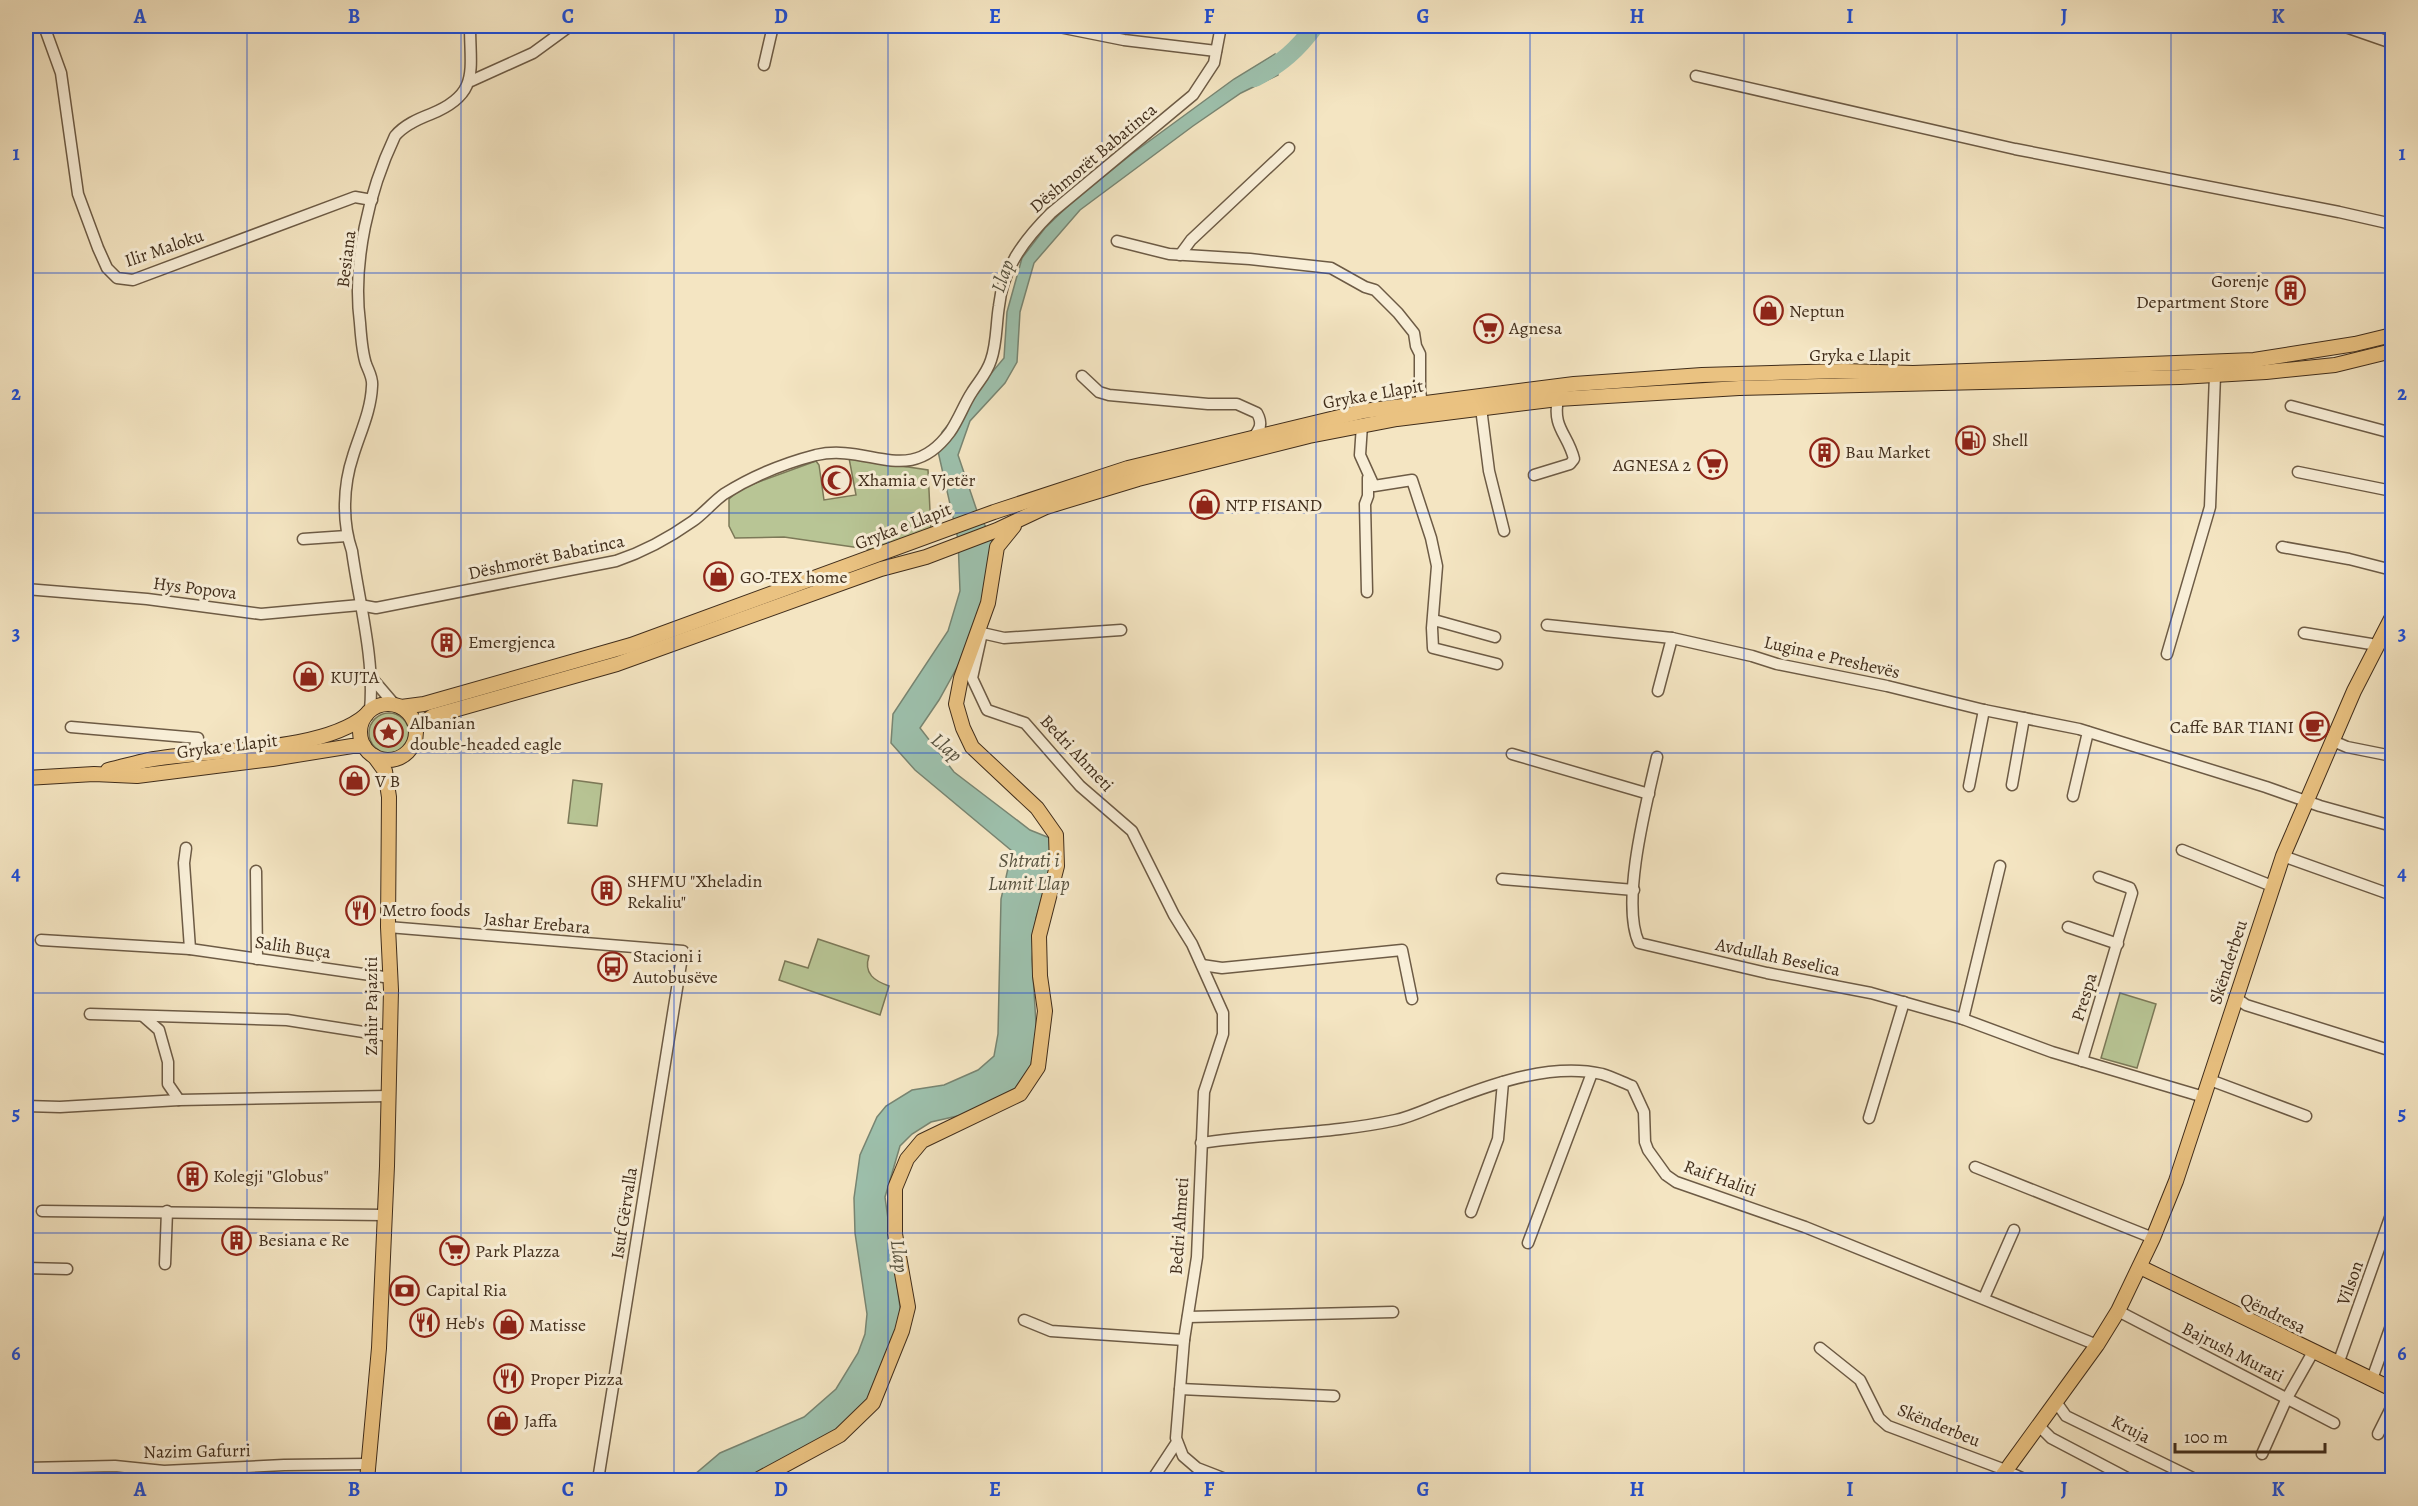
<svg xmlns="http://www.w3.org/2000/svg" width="2418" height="1506" viewBox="0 0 2418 1506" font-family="Alegreya,serif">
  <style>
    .green { fill: #b8c595; stroke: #7c7958; stroke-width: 1.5 }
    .water { fill: #9dc0ac; stroke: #788572; stroke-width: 1.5 }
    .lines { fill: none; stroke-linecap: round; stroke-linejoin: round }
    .river { stroke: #9dc0ac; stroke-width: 18 }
    .minor-casing { stroke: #6d5b45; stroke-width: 13 }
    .major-casing { stroke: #402d1b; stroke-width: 16 }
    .minor { stroke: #f8eed7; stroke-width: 10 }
    .major { stroke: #eac281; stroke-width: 14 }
    .grid { fill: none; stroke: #1d4ed8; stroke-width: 1.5; stroke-opacity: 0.55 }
    .labels { text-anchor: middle; stroke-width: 6; stroke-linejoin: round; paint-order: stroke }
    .street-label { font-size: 18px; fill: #402d1b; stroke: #f8eed7 }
    .poi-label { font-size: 18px; fill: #402d1b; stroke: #f8eed7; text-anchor: start }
    .water-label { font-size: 20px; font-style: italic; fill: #57523f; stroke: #f8eed7 }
    .neatline { fill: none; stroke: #1d4ed8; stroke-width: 2 }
    .grid-label { font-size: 20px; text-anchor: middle; font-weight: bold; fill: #1d4ed8 }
  </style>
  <rect width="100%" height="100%" fill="#f4e5c2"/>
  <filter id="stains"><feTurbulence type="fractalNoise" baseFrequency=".00333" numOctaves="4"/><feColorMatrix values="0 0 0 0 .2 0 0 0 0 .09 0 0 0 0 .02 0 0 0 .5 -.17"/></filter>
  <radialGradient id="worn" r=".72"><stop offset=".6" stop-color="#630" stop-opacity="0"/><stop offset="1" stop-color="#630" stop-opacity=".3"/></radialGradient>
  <g class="green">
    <path d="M849,458l79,12 3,61 -50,20 -97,-14 -49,1 -6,-12v-27l13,-11 74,-27 3,4 5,35 32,-5z"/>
    <circle cx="389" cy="733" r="20"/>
    <path d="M573,780l29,4 -5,42 -29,-3z"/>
    <path d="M818,939l51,17c-6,18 6,25 20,30l-9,29 -101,-35 6,-19 23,7z"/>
    <path d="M2120,993l36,11 -19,64 -36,-10z"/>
  </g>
  <path class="water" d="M1275,54l3,21 -37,18 -48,33 -113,84 -46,53 -14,49 -3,50 -12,21 -35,38 -12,34 19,56 15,27 -4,54 -12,41 -37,67 -19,28 34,44 76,58 20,8v34l-14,46 -4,41 5,81 -8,32 -13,16 -20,14 -21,10 -44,10 -19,12 -12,12 -15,51 17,125 -33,85 -59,45 -60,24 -5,4h-53l2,-5 26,-22 84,-36 32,-28 22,-36 7,-19 2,-20 -12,-81 -1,-35 6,-43 17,-38 9,-11 26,-16 32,-5 34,-15 16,-14 4,-22 3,-135 11,-48 -97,-81 -24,-27 2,-29 55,-83 12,-40 -2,-52 -21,-92 5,-15 62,-74 3,-46 15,-54 23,-30 28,-27 60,-48 101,-74z"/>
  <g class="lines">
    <path class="river" d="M1255,78c27,-15 42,-28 60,-52"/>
    <defs>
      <g id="minor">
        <path d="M44,26l17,47 17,121 20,54 9,20 10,10 16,2 222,-83 17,3"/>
        <path d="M1054,26l70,14 92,11"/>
        <path d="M2343,26l49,17"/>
        <path d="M764,65l9,-39"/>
        <path d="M1696,76l319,73 324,63 53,12"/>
        <path d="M471,81l62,-28 37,-27"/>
        <path d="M1117,241l52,13 81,5 81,9 34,19 10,3 23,23 16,20 2,13 4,8v37l2,12"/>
        <path d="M1180,255l11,-15 98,-92"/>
        <path d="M1082,376l17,16 10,3 99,9h29l20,9c6,11 3,16 -4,25"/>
        <path d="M2291,406l101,27"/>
        <path d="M1481,408l8,63 15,60"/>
        <path d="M1362,425l-2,30 14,31 38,-6 19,58 6,28 -5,62 1,20 64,16"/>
        <path d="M2298,472l94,19"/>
        <path d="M1534,475l36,-11 4,-5c-6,-25 -22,-31 -16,-60"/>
        <path d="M303,539l44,-3"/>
        <path d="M2282,547l67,12 43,11"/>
        <path d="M26,589l121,10 114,15 99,-9 16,3 240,-47c27,-9 53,-23 77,-40 11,-8 20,-19 31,-27 27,-17 61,-31 92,-39 54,-12 93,33 134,-23 9,-13 14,-28 22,-40 7,-11 15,-19 19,-32 6,-17 5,-36 8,-54 4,-38 25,-66 52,-93l142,-118 21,-32 7,-37"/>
        <path d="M1367,592l-2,-88 3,-8v-18"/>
        <path d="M1434,620l61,17"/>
        <path d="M1547,625l125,13 80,18 25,8 110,22 97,24 95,19 187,58 54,19 72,20"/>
        <path d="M1121,630l-117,8 -22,-5 -10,45 15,32 38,13 55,63 52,45 42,84 18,29 31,69v21l-19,58 -7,165 -13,83 -8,98 7,18 14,12 31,12"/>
        <path d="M2304,633l67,11 6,3"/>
        <path d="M2167,654l43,-147 5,-132"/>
        <path d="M371,677l24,28"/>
        <path d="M1658,691l14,-53"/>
        <path d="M370,710c5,-50 -11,-108 -18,-159 -10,-29 -9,-65 1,-95 7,-23 18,-45 19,-70 1,-8 -3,-14 -6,-22 -4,-12 -5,-28 -6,-41 -8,-61 9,-132 35,-187 9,-11 23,-17 36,-22 49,-20 39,-43 39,-88"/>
        <path d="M71,727l127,11 -6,17"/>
        <path d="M2333,741l14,6 45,9"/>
        <path d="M1512,754l137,40"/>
        <path d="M1657,757c-10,44 -37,146 -18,186l128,30 104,20 92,26 89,33 152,45"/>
        <path d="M2012,785l12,-67"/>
        <path d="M1969,786l15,-76"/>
        <path d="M2073,796l15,-64"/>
        <path d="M186,848l-2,15 6,86"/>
        <path d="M2182,850l85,34 5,4"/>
        <path d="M2283,856l109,39"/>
        <path d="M256,871l1,88"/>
        <path d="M1502,879l132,11"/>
        <path d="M388,927l295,24 -85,529"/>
        <path d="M2068,927l50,17"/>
        <path d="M41,940l149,9 201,29"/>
        <path d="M1202,965l20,3 180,-18 10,49"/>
        <path d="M2235,997l11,8 146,46"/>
        <path d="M90,1014l197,6 102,16"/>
        <path d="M143,1016l16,14 9,32v22l11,16"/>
        <path d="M1963,1019l37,-153"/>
        <path d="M2082,1061l50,-168 -2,-5 -31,-11"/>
        <path d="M2210,1080l96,36"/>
        <path d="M26,1106l34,1 119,-7 209,-4"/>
        <path d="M1869,1118l35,-116"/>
        <path d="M1201,1143c65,-10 131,-9 195,-23 18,-4 37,-14 55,-20 46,-18 102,-37 151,-26 10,3 20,8 30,12l12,26 1,30 3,8 18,25 10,7 129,45 292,118"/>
        <path d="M1975,1167l178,71"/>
        <path d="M42,1211l342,4"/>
        <path d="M1471,1212l27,-73 5,-57"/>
        <path d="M1528,1243l64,-170"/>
        <path d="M165,1264l2,-53"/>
        <path d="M26,1268l41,1"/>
        <path d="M1984,1298l30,-68"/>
        <path d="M2118,1311l216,112"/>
        <path d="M1188,1317l205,-5"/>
        <path d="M1024,1320l27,11 133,9"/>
        <path d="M1820,1348l40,32 19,38 9,8 112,42 26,12"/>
        <path d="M2338,1364l54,-152"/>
        <path d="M2372,1379l20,-56"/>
        <path d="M1180,1389l154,7"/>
        <path d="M2056,1402l10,14 131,64"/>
        <path d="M2039,1426l12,12 80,42"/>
        <path d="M2378,1434l14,-28"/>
        <path d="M2262,1454l25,-56 26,-46"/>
        <path d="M26,1468l89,-2 49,5 120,-6 84,-1"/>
        <path d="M1152,1480l25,-38"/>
      </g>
      <g id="major">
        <circle cx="388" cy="732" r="28"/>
        <path d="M401,707l23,-3 207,-59 363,-133 134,-44 236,-57 210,-27 128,-9 142,-4 69,2 341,-13 101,-16 37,-9"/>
        <path d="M416,728l17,-12 184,-52 264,-95 45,-12 71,-27 49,-23 92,-28 171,-43 88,-17 161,-20 181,-11 441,-11 86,-5 69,-7 57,-14"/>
        <path d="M108,770c13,-3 27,-7 40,-10 59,-11 174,-7 218,-45"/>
        <path d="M26,778l68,-4 43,2 135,-17 80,-13h12"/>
        <path d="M2140,1267l252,122"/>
        <path d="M367,1480l12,-132 8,-182 4,-176 -3,-63 1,-130 -4,-26 -11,-15"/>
        <path d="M757,1480l83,-45 33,-32 29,-72 6,-24 -13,-73v-46l12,-29 15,-18 98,-47 18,-27 7,-56 -5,-35 -1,-40 18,-70 -1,-31 -19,-27 -65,-61 -9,-19 -7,-24 5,-26 27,-75 9,-56 17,-21"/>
        <path d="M1999,1480l98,-135 21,-34 35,-73 23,-57 107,-325 71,-165 38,-74"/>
      </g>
    </defs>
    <use href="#minor" class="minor-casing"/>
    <use href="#major" class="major-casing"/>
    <use href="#minor" class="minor"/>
    <use href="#major" class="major"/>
  </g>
  <path class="grid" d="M247,26v1454M461,26v1454M674,26v1454M888,26v1454M1102,26v1454M1316,26v1454M1530,26v1454M1744,26v1454M1957,26v1454M2171,26v1454M26,273h2366M26,513h2366M26,753h2366M26,993h2366M26,1233h2366"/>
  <defs>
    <symbol id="building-ring" viewBox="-11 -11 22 22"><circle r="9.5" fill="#f8eed7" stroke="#8f2418" stroke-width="1.5"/><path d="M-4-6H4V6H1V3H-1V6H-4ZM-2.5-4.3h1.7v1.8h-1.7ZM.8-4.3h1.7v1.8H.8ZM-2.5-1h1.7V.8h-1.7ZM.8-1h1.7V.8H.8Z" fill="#8f2418"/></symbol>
    <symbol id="shop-ring" viewBox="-11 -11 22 22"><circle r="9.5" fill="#f8eed7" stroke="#8f2418" stroke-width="1.5"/><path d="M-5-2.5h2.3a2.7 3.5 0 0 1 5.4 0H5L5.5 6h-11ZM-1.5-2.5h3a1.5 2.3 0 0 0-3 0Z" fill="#8f2418"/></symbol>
    <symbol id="supermarket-ring" viewBox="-11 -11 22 22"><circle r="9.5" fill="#f8eed7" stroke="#8f2418" stroke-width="1.5"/><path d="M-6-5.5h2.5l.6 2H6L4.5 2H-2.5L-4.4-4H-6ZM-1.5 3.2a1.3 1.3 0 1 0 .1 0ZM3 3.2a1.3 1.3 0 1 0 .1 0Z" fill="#8f2418"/></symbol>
    <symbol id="fuel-ring" viewBox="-11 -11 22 22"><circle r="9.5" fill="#f8eed7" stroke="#8f2418" stroke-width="1.5"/><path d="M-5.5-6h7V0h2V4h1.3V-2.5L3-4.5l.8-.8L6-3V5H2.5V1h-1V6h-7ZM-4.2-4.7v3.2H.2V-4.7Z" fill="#8f2418"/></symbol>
    <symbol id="mosque-ring" viewBox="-11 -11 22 22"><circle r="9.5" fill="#f8eed7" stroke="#8f2418" stroke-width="1.5"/><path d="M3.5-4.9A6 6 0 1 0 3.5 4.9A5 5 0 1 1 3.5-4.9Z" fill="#8f2418"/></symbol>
    <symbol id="cafe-ring" viewBox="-11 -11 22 22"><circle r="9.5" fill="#f8eed7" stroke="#8f2418" stroke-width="1.5"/><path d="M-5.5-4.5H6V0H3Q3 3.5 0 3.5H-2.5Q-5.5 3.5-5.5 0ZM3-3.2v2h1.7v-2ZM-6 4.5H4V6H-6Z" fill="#8f2418"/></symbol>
    <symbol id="sight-ring" viewBox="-11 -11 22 22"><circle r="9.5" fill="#f8eed7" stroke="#8f2418" stroke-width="1.5"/><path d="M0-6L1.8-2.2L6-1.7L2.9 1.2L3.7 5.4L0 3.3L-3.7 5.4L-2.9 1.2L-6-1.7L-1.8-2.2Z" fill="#8f2418"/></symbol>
    <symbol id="restaurant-ring" viewBox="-11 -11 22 22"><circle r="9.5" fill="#f8eed7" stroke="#8f2418" stroke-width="1.5"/><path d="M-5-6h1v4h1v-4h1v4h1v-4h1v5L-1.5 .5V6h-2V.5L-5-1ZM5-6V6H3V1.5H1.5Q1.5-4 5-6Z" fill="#8f2418"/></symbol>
    <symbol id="bus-ring" viewBox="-11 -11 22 22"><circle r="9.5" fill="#f8eed7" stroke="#8f2418" stroke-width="1.5"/><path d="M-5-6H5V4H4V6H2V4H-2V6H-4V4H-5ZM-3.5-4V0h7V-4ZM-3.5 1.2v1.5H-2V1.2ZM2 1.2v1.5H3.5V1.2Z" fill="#8f2418"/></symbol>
    <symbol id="bank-ring" viewBox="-11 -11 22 22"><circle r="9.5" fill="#f8eed7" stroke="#8f2418" stroke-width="1.5"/><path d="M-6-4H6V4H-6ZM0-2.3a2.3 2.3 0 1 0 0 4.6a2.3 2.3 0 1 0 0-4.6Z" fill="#8f2418"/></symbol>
  </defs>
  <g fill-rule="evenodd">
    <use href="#building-ring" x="2274" y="274" width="33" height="33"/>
    <use href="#shop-ring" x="1752" y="294" width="33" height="33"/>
    <use href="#supermarket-ring" x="1472" y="312" width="33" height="33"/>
    <use href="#fuel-ring" x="1954" y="424" width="33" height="33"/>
    <use href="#building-ring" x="1808" y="436" width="33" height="33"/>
    <use href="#supermarket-ring" x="1696" y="448" width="33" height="33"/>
    <use href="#mosque-ring" x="820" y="464" width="33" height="33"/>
    <use href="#shop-ring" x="1188" y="488" width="33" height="33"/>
    <use href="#shop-ring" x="702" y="560" width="33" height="33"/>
    <use href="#building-ring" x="430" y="626" width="33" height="33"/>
    <use href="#shop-ring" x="292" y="660" width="33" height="33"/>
    <use href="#cafe-ring" x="2298" y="710" width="33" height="33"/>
    <use href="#sight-ring" x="372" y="716" width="33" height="33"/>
    <use href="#shop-ring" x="338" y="764" width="33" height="33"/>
    <use href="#building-ring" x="590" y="874" width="33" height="33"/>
    <use href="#restaurant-ring" x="344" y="894" width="33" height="33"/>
    <use href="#bus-ring" x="596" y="950" width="33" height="33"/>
    <use href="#building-ring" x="176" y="1160" width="33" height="33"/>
    <use href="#building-ring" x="220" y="1224" width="33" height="33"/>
    <use href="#supermarket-ring" x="438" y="1234" width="33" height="33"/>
    <use href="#bank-ring" x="388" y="1274" width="33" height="33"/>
    <use href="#restaurant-ring" x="408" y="1306" width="33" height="33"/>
    <use href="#shop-ring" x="492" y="1308" width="33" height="33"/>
    <use href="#restaurant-ring" x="492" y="1362" width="33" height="33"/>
    <use href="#shop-ring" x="486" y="1404" width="33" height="33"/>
  </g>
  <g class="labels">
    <g class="street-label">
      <text transform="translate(1093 158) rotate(-40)" y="6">Dëshmorët Babatinca</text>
      <text transform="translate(164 248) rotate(-19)" y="6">Ilir Maloku</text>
      <text transform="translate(346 259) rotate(-83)" y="6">Besiana</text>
      <text x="1860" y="361">Gryka e Llapit</text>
      <text transform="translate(1373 394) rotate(-10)" y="6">Gryka e Llapit</text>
      <text transform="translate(903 526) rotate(-21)" y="6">Gryka e Llapit</text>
      <text transform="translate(546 557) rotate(-12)" y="6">Dëshmorët Babatinca</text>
      <text transform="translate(195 588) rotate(7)" y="6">Hys Popova</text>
      <text transform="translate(1832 657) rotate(13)" y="6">Lugina e Preshevës</text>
      <text transform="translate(227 746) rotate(-7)" y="6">Gryka e Llapit</text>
      <text transform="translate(1077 753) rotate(47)" y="6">Bedri Ahmeti</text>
      <text transform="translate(537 923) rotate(5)" y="6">Jashar Erebara</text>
      <text transform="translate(293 947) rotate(8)" y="6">Salih Buça</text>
      <text transform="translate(1778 957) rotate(12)" y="6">Avdullah Beselica</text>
      <text transform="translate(2228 962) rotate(-72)" y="6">Skënderbeu</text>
      <text transform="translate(2084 997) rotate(-73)" y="6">Prespa</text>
      <text transform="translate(371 1006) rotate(-90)" y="6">Zahir Pajaziti</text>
      <text transform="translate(1720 1178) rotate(20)" y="6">Raif Haliti</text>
      <text transform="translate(624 1213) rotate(-81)" y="6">Isuf Gërvalla</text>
      <text transform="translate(1179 1226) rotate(-86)" y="6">Bedri Ahmeti</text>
      <text transform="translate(2350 1283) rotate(-70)" y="6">Vilson</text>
      <text transform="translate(2273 1313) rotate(26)" y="6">Qëndresa</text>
      <text transform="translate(2233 1352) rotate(27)" y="6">Bajrush Murati</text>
      <text transform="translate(1939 1425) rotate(22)" y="6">Skënderbeu</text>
      <text transform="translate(2131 1429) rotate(27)" y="6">Kruja</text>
      <text transform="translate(197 1451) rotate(-1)" y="6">Nazim Gafurri</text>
    </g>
    <g class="poi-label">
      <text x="2269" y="287" text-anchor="end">Gorenje<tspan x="2269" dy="21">Department Store</tspan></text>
      <text x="1789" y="317">Neptun</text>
      <text x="1509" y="334">Agnesa</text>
      <text x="1992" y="446">Shell</text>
      <text x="1845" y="458">Bau Market</text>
      <text x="1691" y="471" text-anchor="end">AGNESA 2</text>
      <text x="858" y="486">Xhamia e Vjetër</text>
      <text x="1225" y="511">NTP FISAND</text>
      <text x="740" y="583">GO-TEX home</text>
      <text x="468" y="648">Emergjenca</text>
      <text x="330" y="683">KUJTA</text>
      <text x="410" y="729">Albanian<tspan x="410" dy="21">double-headed eagle</tspan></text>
      <text x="2294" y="733" text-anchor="end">Caffe BAR TIANI</text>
      <text x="375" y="787">V B</text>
      <text x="627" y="887">SHFMU "Xheladin<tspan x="627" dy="21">Rekaliu"</tspan></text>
      <text x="382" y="916">Metro foods</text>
      <text x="633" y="962">Stacioni i<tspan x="633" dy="21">Autobusëve</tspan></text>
      <text x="213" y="1182">Kolegji "Globus"</text>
      <text x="258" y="1246">Besiana e Re</text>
      <text x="475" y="1257">Park Plazza</text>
      <text x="426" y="1296">Capital Ria</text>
      <text x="445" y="1329">Heb's</text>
      <text x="529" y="1331">Matisse</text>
      <text x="530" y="1385">Proper Pizza</text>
      <text x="524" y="1427">Jaffa</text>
    </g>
    <g class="water-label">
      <text transform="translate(1002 276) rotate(-71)" y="7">Llap</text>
      <text transform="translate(947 747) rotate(40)" y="7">Llap</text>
      <text x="1029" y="867">Shtrati i<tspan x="1029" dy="23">Lumit Llap</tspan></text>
      <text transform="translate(900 1256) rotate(82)" y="7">Llap</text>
    </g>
  </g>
  <rect width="2418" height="1506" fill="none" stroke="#f4e5c2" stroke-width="66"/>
  <path d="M2175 1443v9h150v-9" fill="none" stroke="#402d1b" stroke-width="3"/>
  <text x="2184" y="1443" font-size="18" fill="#402d1b" stroke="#f8eed7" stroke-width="4.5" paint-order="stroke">100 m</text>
  <rect x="33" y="33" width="2352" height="1440" class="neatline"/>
  <g class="grid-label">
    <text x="140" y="23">A</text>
    <text x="354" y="23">B</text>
    <text x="568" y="23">C</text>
    <text x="781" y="23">D</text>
    <text x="995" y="23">E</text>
    <text x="1209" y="23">F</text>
    <text x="1423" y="23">G</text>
    <text x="1637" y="23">H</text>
    <text x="1850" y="23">I</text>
    <text x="2064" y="23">J</text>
    <text x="2278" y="23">K</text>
    <text x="16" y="160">1</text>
    <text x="2402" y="160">1</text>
    <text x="16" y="400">2</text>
    <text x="2402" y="400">2</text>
    <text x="16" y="640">3</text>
    <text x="2402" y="640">3</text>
    <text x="16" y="880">4</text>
    <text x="2402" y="880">4</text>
    <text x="16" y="1120">5</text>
    <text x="2402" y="1120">5</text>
    <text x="16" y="1360">6</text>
    <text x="2402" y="1360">6</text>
    <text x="140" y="1496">A</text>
    <text x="354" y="1496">B</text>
    <text x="568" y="1496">C</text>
    <text x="781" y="1496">D</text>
    <text x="995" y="1496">E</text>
    <text x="1209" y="1496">F</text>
    <text x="1423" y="1496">G</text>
    <text x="1637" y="1496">H</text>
    <text x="1850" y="1496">I</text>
    <text x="2064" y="1496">J</text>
    <text x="2278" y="1496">K</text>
  </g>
  <rect width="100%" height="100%" filter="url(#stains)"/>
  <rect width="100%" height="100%" fill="url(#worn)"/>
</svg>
